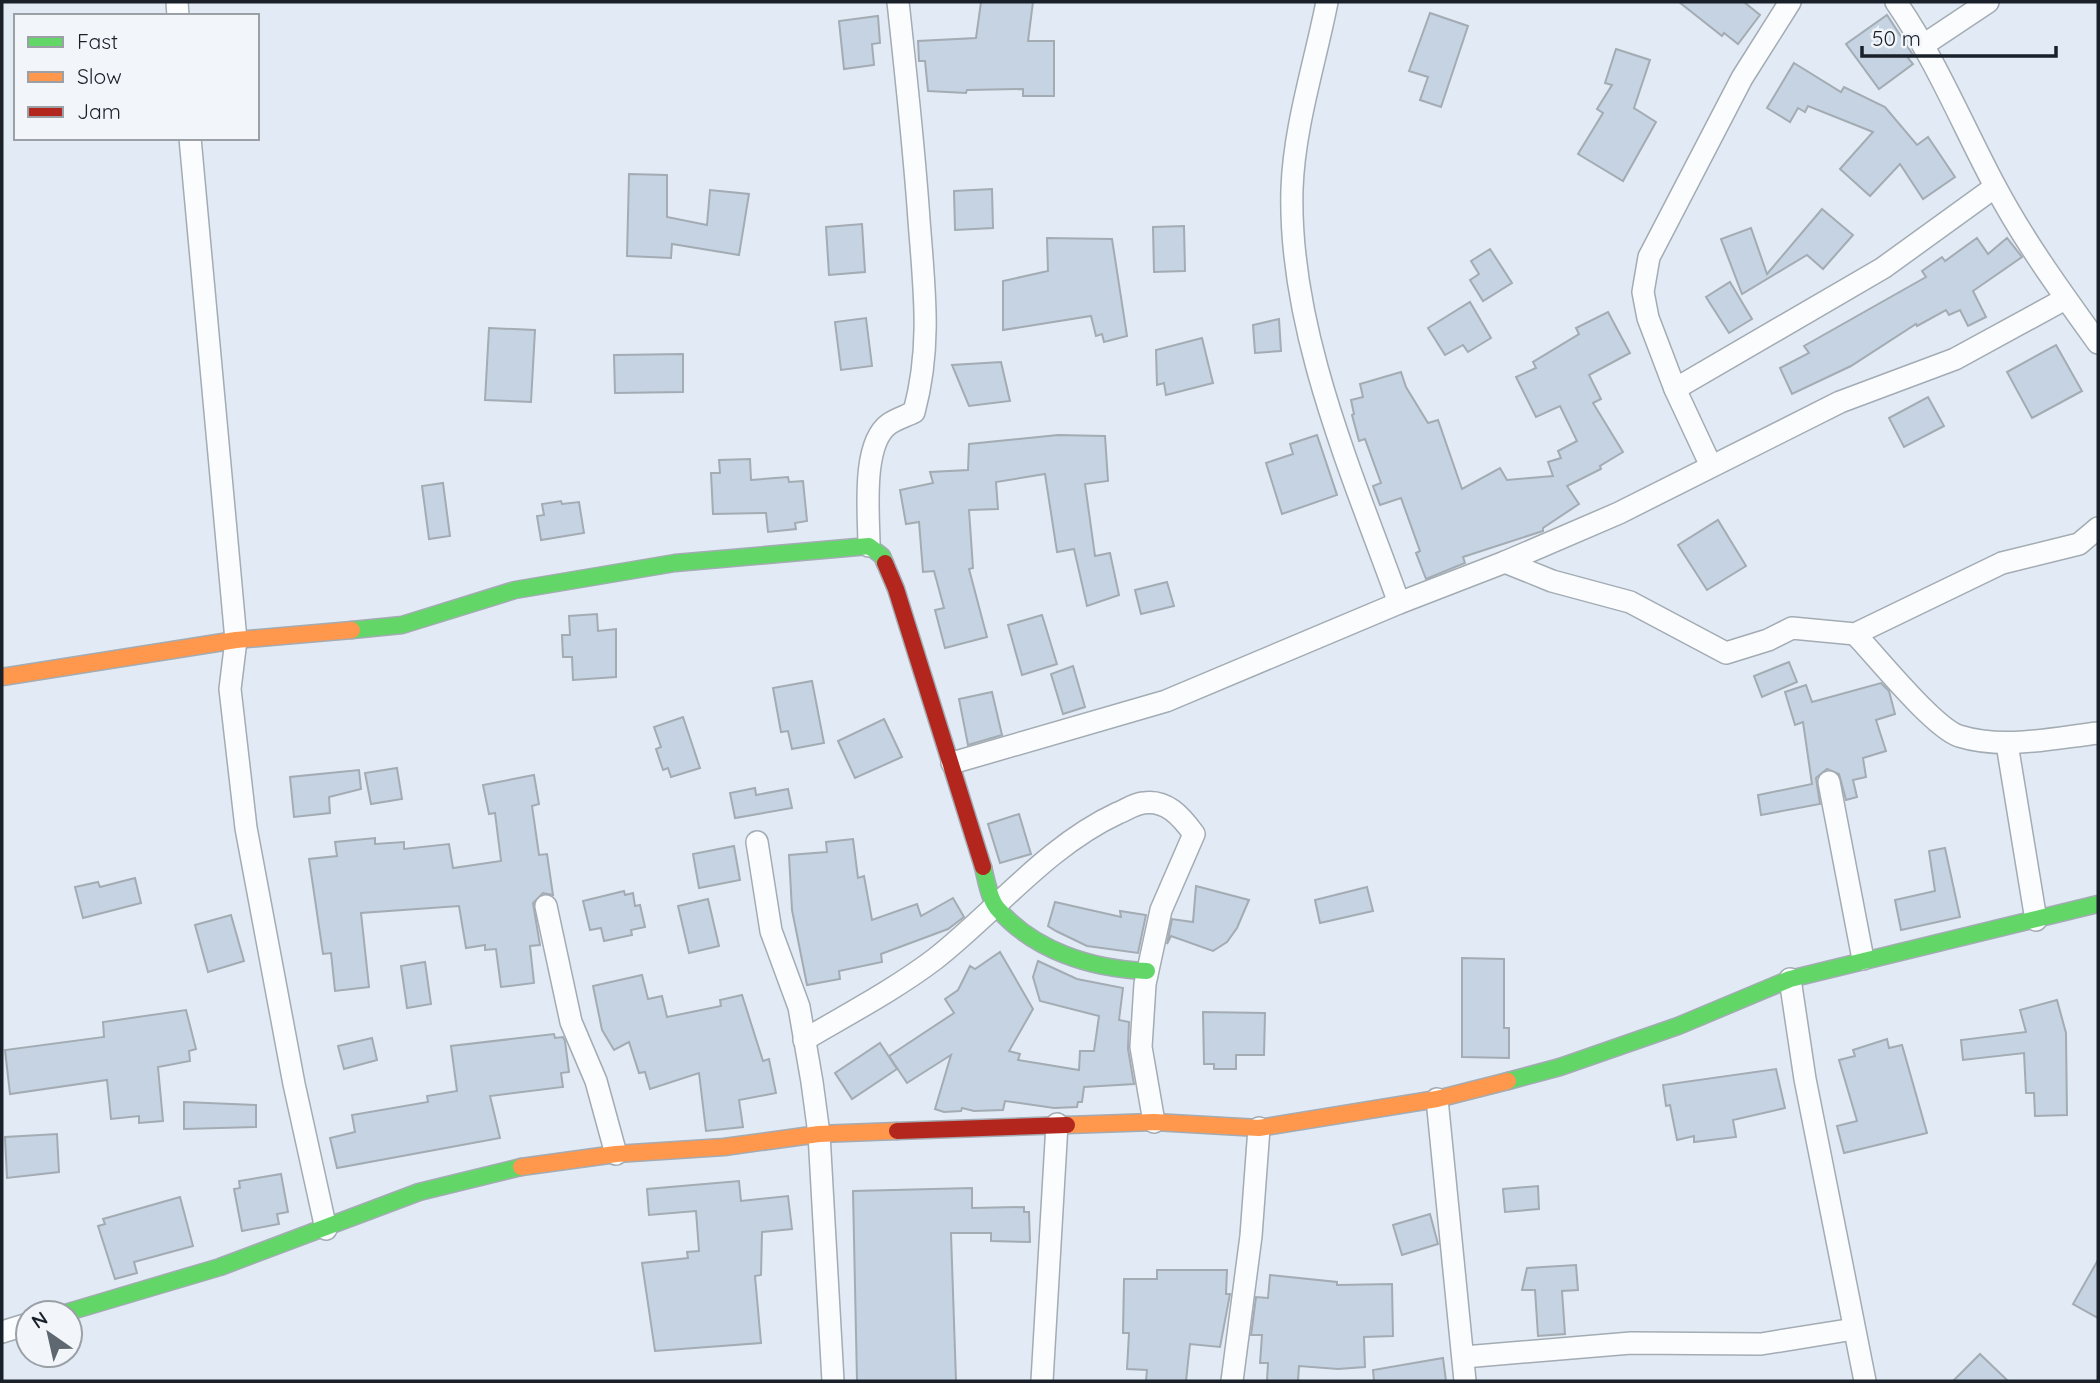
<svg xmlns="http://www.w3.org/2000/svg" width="2100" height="1383" viewBox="0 0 2100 1383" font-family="Quicksand,sans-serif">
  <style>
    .building { fill: #c5d3e2; stroke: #a3abb3; stroke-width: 2 }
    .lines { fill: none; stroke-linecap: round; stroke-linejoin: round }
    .street-casing { stroke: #a3abb3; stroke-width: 24 }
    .fast-casing { stroke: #a3abb3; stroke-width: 19 }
    .slow-casing { stroke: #a3abb3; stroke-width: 19 }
    .jam-casing { stroke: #a3abb3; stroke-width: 19 }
    .street { stroke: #fbfcfe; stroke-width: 21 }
    .fast { stroke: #63d668; stroke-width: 16 }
    .slow { stroke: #ff974d; stroke-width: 16 }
    .jam { stroke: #b3261e; stroke-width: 16 }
  </style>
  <rect width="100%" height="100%" fill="#e2ebf5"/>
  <g class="building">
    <path d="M981,2h52l-5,39h26v55h-31v-7l-56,1 -1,3 -38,-2 -3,-30h-6l-1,-20 58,-3z"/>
    <path d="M1679,2h65l16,13 -22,29 -14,-11 -2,3z"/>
    <path d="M1430,13l38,13 -27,81 -21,-7 8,-23 -19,-6z"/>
    <path d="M1887,15l26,40 -5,3 5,6 -34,25 -33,-45z"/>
    <path d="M878,16l2,27 -8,1 2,21 -30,4 -5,-48z"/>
    <path d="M1616,49l34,11 -16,48 22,14 -33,59 -45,-27 25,-41 -6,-4 15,-24 -7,-2z"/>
    <path d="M1794,63l47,29 3,-5 41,20 32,38 11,-8 27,40 -32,22 -23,-35 -30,32 -30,-27 33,-37 -65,-26 -3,6 -7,-4 -8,14 -23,-14z"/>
    <path d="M629,174l38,1v42l40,8 3,-35 39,4 -10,61 -67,-11 -1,14 -44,-2z"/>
    <path d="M992,189l1,39 -38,2 -1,-39z"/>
    <path d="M1822,209l31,26 -30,34 -16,-14 -65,39 -21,-55 30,-11 16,46z"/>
    <path d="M862,224l3,48 -36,3 -3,-48z"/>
    <path d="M1184,226l1,45 -31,1 -1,-45z"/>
    <path d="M1047,238l65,1 15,97 -23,6 -2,-8 -6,2 -5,-20 -88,14v-49l45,-10z"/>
    <path d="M1977,238l11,16 19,-16 15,19 -49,34 13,26 -18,9 -8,-16 -11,5 -3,-5 -29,16 -1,-2 -65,42 -59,28 -12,-26 29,-15 -5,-7 122,-69 -4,-6 20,-14 3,4z"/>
    <path d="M1490,249l22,34 -29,18 -13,-21 9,-6 -8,-13z"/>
    <path d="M1730,282l22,37 -23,14 -23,-36z"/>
    <path d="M1470,302l21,36 -23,14 -5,-7 -18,10 -17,-27z"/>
    <path d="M1608,312l22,41 -41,22 12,24 -8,4 30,49 -23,14 1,3 -34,17 12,18 -36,24v3l-80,26 2,6 -39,16 -10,-26 4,-2 -19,-53 -21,7 -7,-19 8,-3 -16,-44 -6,2 -7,-26 2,-1 -3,-14 12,-3 -3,-13 41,-12 5,15 22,36 10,-3 24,69 38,-21 7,12 46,-4 -5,-14 13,-4 -3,-7 19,-10 -17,-35 -24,11 -20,-40 20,-9 -3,-6 46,-28 -3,-6z"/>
    <path d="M866,318l6,48 -31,4 -6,-48z"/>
    <path d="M1279,319l2,32 -26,2 -2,-28z"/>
    <path d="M489,328l46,2 -4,72 -46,-2z"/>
    <path d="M1202,338l11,45 -47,12 -2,-12 -7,2 -1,-35z"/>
    <path d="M2056,345l26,46 -50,27 -25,-46z"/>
    <path d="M683,354v38l-68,1 -1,-38z"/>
    <path d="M1001,362l9,39 -41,5 -17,-41z"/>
    <path d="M1928,397l16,29 -40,21 -15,-29z"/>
    <path d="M1058,435l47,1 3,45 -23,3 10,72 15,-3 9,42 -32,11 -13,-57 -17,3 -12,-78 -49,8 2,27 -29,1 4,58 -4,1 18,68 -42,11 -10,-38 9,-2 -10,-37 -11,1 -4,-50 -13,2 -6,-34 33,-7 -3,-11 38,-2 1,-26z"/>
    <path d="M1317,435l20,60 -55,19 -16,-51 27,-9 -3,-10z"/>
    <path d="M750,459l1,21 37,-3 1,5 14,-1 4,40 -12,2 1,6 -28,3 -2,-19 -53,1 -2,-41h9l-1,-13z"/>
    <path d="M443,483l7,53 -21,3 -7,-53z"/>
    <path d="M561,501l1,3 17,-2 5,31 -43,7 -4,-24 7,-1 -2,-11z"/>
    <path d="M1718,520l28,46 -39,24 -29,-45z"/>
    <path d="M1167,582l7,24 -33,8 -6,-24z"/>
    <path d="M597,614l1,17 18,-2v48l-43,3 -1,-23h-9l-1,-22h8l-1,-19z"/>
    <path d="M1042,615l15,49 -35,11 -14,-50z"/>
    <path d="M1789,662l8,20 -35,15 -8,-21z"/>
    <path d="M1073,666l12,41 -22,7 -12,-40z"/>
    <path d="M812,681l12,62 -32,6 -4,-18 -7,1 -8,-44z"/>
    <path d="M1881,683l8,8 6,23 -19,6 10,31 -23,7 3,19 -13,3 4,17 -11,3 -7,-26 -12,-5 -11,9 4,26 -59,11 -3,-20 54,-11 -9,-62 -8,3 -10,-33 21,-7 6,17z"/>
    <path d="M992,692l10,43 -34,10 -9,-46z"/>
    <path d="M683,717l17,51 -29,9 -3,-9 -5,2 -7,-21 5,-2 -7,-20z"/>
    <path d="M884,719l18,38 -47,21 -17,-37z"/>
    <path d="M397,768l5,31 -31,5 -6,-31z"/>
    <path d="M359,770l2,19 -32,8 1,16 -36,4 -4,-40z"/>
    <path d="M534,775l5,29 -7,2 7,49 8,-1 6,41 -10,-2 -10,10 7,42 -10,1 4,37 -33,4 -5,-38 -11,1v-5l-19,3 -7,-42 -98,7 8,74 -34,4 -4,-38 -8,1 -14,-95 28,-3 -2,-14 40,-4v6l29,-2v7l45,-5 4,24 48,-7 -6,-48 -6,1 -6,-29z"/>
    <path d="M755,788l1,7 32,-6 4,19 -57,10 -5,-25z"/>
    <path d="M1019,814l12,40 -31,9 -12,-39z"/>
    <path d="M853,839l5,39 6,-2 8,44 45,-16 4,12 32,-18 11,19 -16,12 -67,25 1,8 -43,9 1,8 -33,6 -15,-75 -3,-55 38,-3 -1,-10z"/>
    <path d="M734,846l6,34 -41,8 -6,-34z"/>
    <path d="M1945,848l15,69 -59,13 -6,-30 40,-9 -6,-40z"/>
    <path d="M135,878l6,25 -58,15 -8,-31 23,-5 2,5z"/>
    <path d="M1196,886l53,14 -12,28 -10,14 -14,9 -42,-15 -4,8 5,-25 21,3z"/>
    <path d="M1367,887l6,24 -53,12 -5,-23z"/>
    <path d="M624,891l1,4 8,-2 2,13 5,-1 5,22 -14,3 1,5 -28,6 -3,-13 -11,2 -7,-29z"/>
    <path d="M708,899l11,47 -30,7 -11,-47z"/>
    <path d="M1055,902l66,15 -1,-6 26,4 -8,38 -51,-7 -31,-15 -8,-5z"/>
    <path d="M231,915l13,46 -36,11 -13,-47z"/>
    <path d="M1000,952l33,57 -24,42 11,3 -2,6 61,10 1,-19h14l5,-35 -59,-15 -7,-24 5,-16 39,18 46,9 -4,32 10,2 -1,27 6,35 -50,3 -2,15h-4l-1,5 -23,1 -49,-7 -2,9 -29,1 -12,-3 -1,3 -17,1 -9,-3 16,-54 -44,28 -18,-27 65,-43 -9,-14 13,-9 12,-24 5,3z"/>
    <path d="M1462,958l42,1v69h5v30l-47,-1z"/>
    <path d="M425,962l6,42 -24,4 -6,-42z"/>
    <path d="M642,975l6,24 14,-3 5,21 54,-11 -1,-6 22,-5 21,66 6,-2 7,34 -37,7 4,27 -37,4 -7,-58 -49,16 -5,-17 -6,1 -10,-31 -15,8 -12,-20 -9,-44z"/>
    <path d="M2057,1000l9,33 1,82 -32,1 -1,-23h-8l-2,-40 -61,7 -2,-20 65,-8 -6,-22z"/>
    <path d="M186,1010l10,39 -7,2 1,10 -32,6 5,54 -24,2v-7l-28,3 -4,-39 -97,14 -5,-44 99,-13 -1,-15z"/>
    <path d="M1203,1012l62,1 -1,42h-28v14h-22v-5h-10z"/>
    <path d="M554,1034l1,4 8,-1 2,4 4,31 -8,1 2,14 -73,9 10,42 -163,30 -7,-30 25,-6 -3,-17 76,-13 -1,-6 30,-5 -6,-45z"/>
    <path d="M372,1038l5,22 -33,9 -6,-23z"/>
    <path d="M1887,1039l2,9 13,-3 25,88 -83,20 -7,-27 20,-5 -18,-61 16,-4 -2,-6z"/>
    <path d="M880,1043l17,26 -45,30 -17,-26z"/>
    <path d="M1776,1069l9,39 -52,12 3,17 -42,5v-6l-17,4 -7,-35 -4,1 -3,-21z"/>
    <path d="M184,1102l72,3v22l-72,2z"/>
    <path d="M57,1134l2,38 -52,6 -2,-41z"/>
    <path d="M281,1174l7,38 -11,2 2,10 -37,7 -8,-42 6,-1 -1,-7z"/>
    <path d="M739,1181l2,20 47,-5 4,33 -30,3 -1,43 -6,1 6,67 -106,8 -13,-88 46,-5 -1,-6 12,-1 -3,-40 -47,4 -2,-26z"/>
    <path d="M1538,1186l1,23 -34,3 -2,-23z"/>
    <path d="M972,1188v20l52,-1v5h5l1,30 -39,-1v-8h-40l5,148h-99l-4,-190z"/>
    <path d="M180,1197l13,49 -59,16 3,11 -22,6 -17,-53 7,-2 -2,-5z"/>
    <path d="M1430,1214l8,30 -36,11 -9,-30z"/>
    <path d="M2098,1260v58l-25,-14z"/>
    <path d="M1576,1265l2,25 -16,1 3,43 -27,2 -3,-46h-13l5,-22z"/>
    <path d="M1157,1270h70l-1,24h4l-10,53 -30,-3 -4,37h-40l1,-11 -20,-1 2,-36h-6l1,-54h33z"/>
    <path d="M1270,1275l67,7v3l55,-1 1,52 -29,1 1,30 -27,2 -39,-3 -1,15h-31l1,-18h-8l2,-28h-11l5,-38 12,1z"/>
    <path d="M1980,1354l28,27h-55z"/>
    <path d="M1443,1358l3,23h-72l-1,-11z"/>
  </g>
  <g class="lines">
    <defs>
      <g id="street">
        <path d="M177,2l1,14"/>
        <path d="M1327,2c-12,61 -33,125 -35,187 -4,140 60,284 107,414"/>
        <path d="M1896,2c40,58 66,122 99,184 29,55 67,107 103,157"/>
        <path d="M1925,44l63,-42"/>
        <path d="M190,138l46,502 -6,49 16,139 48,256 32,145"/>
        <path d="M1675,389l208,-121 112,-81"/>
        <path d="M1711,466l-36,-77 -27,-71 -5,-26 6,-35 93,-179 48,-76"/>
        <path d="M869,546c0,-31 -8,-102 20,-122 7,-5 17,-8 25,-12 18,-66 10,-125 5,-192 -5,-73 -13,-145 -21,-218"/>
        <path d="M1505,562l47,19 78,21 96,51 42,-13 24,-12 63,6 147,-71 77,-19 19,-16"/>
        <path d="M1855,634c22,23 78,93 104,102 45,14 94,2 139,-3"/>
        <path d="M2007,744l29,176"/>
        <path d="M952,763l214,-62 233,-98 106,-41 114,-49 221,-111 115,-43 110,-60"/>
        <path d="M1829,782l34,177"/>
        <path d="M757,842l14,89 28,76 13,75 7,52 14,247"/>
        <path d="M546,906l25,116 25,59 20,73"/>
        <path d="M1790,979l15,100 60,302"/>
        <path d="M804,1040c44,-26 90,-50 131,-81 61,-48 112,-113 183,-146 8,-3 16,-9 25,-10 23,-4 38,13 51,31l-33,76 -16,74 -4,63 13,75"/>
        <path d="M1437,1099l28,282"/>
        <path d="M2,1332l26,-8"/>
        <path d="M1464,1357l167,-14 130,1 93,-15"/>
        <path d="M1042,1381l15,-257"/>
        <path d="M1232,1381l19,-145 8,-108"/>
      </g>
      <g id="fast">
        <path d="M352,630l50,-5 113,-35 160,-27 194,-17 13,10 3,7"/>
        <path d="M983,867c3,12 6,31 14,41 37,43 95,61 150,63"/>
        <path d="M1508,1081l52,-14 118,-41 112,-47 308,-75"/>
        <path d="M65,1313l155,-46 199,-75 102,-25"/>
      </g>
      <g id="slow">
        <path d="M2,677l234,-37 116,-10"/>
        <path d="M1067,1125l87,-3 105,6 178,-29 71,-18"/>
        <path d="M521,1167l95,-13 108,-7 95,-13 78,-3"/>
      </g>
      <g id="jam">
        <path d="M885,563l11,26 87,278"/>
        <path d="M897,1131l170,-6"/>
      </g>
    </defs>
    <use href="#street" class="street-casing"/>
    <use href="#fast" class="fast-casing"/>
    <use href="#slow" class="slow-casing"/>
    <use href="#jam" class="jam-casing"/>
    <use href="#street" class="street"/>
    <use href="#fast" class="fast"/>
    <use href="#slow" class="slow"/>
    <use href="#jam" class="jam"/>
  </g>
  <rect width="2100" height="1383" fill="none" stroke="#192029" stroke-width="7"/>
  <rect x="14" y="14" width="245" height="126" fill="#f2f6fb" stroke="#9ba0a7" stroke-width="2"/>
  <rect x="28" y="37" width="35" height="10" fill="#63d668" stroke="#9ba0a7" stroke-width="2"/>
  <text x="77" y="49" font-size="21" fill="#192029">Fast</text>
  <rect x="28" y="72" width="35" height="10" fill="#ff974d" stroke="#9ba0a7" stroke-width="2"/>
  <text x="77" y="84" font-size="21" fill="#192029">Slow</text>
  <rect x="28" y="107" width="35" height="10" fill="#b3261e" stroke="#9ba0a7" stroke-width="2"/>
  <text x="77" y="119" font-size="21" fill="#192029">Jam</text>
  <g transform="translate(49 1334) rotate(326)"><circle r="33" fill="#f2f6fb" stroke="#9ba0a7" stroke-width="2"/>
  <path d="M0-5L12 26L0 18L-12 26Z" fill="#5f6770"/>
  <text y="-10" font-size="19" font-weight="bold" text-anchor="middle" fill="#192029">N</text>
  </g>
  <path d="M1862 46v10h194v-10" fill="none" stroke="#192029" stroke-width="3.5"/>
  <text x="1872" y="46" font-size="21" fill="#192029" stroke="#f2f6fb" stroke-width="5" paint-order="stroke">50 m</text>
</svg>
